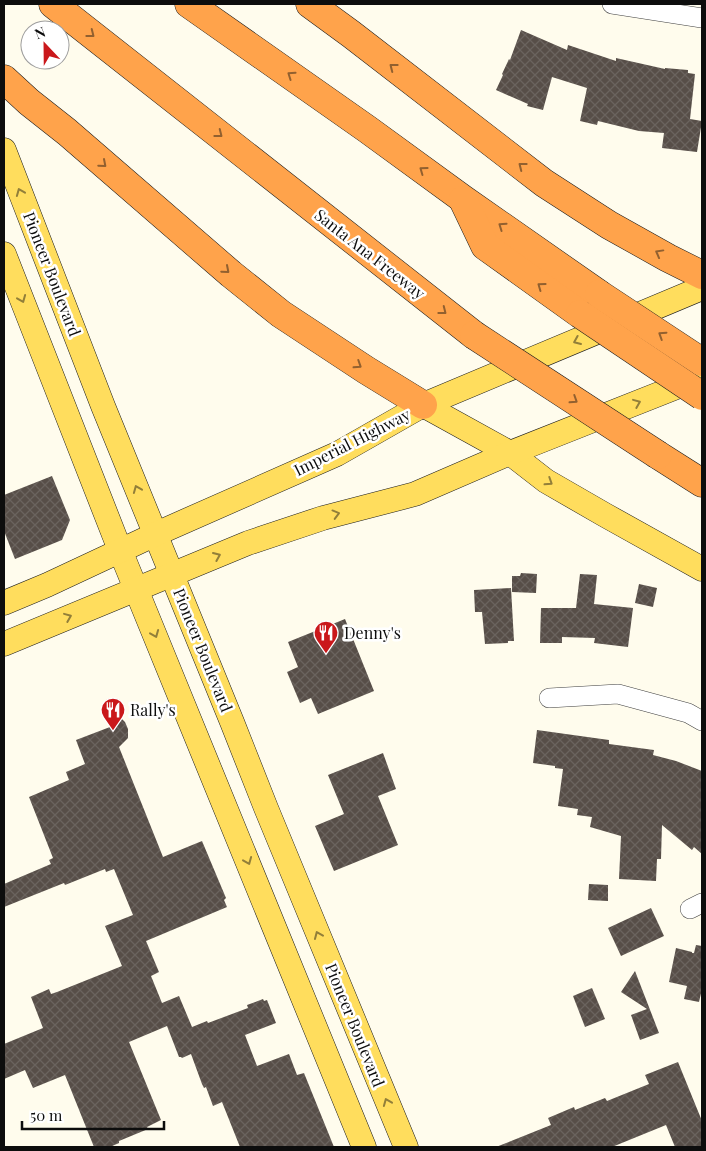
<svg xmlns="http://www.w3.org/2000/svg" width="706" height="1151" viewBox="0 0 706 1151" font-family="'Playfair Display',serif">
  <style>
    .building { fill: url(#building-cross-hatch) }
    .lines { fill: none; stroke-linecap: round; stroke-linejoin: round }
    .minor-casing { stroke: #404040; stroke-width: 20 }
    .major-casing { stroke: #1e1e1e; stroke-width: 25 }
    .highway-casing { stroke: #1e1e1e; stroke-width: 29 }
    .minor { stroke: #fff; stroke-width: 19 }
    .major { stroke: #ffdd5d; stroke-width: 24 }
    .highway { stroke: #ffa34b; stroke-width: 28 }
    .highway-bridge-casing { stroke: #1e1e1e; stroke-width: 29; stroke-linecap: butt }
    .highway-bridge { stroke: #ffa34b; stroke-width: 28 }
    .oneway { stroke: #92602f }
    .oneway2 { stroke: #927f39 }
    .labels { text-anchor: middle; stroke-width: 5; stroke-linejoin: round; paint-order: stroke }
    .street-label { font-size: 16px; fill: #0d0d0d; stroke: #fff }
    .poi-label { font-size: 16px; fill: #0d0d0d; stroke: #fff; text-anchor: start }
  </style>
  <defs>
    <pattern id="building-cross-hatch" width="8" height="8" patternUnits="userSpaceOnUse" patternTransform="scale(1.25)"><rect width="8" height="8" fill="#574e48"/><path d="M0 0l8 8M0 8l8-8" fill="none" stroke="#6a635e"/></pattern>
  </defs>
  <rect width="100%" height="100%" fill="#fffced"/>
  <g class="building">
    <path d="M521,30l46,20 1,-5 48,16v-3l49,11v-1l23,2v3l7,1 -5,45 12,2 -5,31 -35,-4 2,-15 -25,-2 -41,-10 -1,4 -17,-4 7,-33 -35,-11 -9,33 -16,-4 1,-2 -32,-14 7,-15 -1,-1 7,-15 1,1z"/>
    <path d="M52,476l18,44 -8,20 -47,19 -11,-28v-36z"/>
    <path d="M521,573l16,1 -1,19 -24,-1v-16h8z"/>
    <path d="M580,574l17,1 -3,29 39,4 -5,39 -34,-4 1,-5 -33,-1v6h-22l1,-35h35z"/>
    <path d="M639,584l18,4 -4,19 -18,-4z"/>
    <path d="M511,588l3,53h-6v2l-23,1 -3,-32h-7l-1,-22z"/>
    <path d="M345,619l29,72 -56,23 -7,-16 -11,5 -13,-31 11,-5 -10,-25z"/>
    <path d="M118,715l7,7 3,7v9l-9,9 44,110 39,-16 24,57 -2,2 3,7 -81,34 13,31 -8,4 11,27 17,-7 13,31 15,-6 1,2 40,-15 -1,-3 16,-6 1,2 3,-1 9,23 -31,12 12,31 32,-12 8,21 7,-2 30,74h-94l-18,-45 -9,4 -7,-19 -2,1 -2,-4 -11,-30 -9,4 -1,-1h-2l-12,-31 -38,16 32,78 -14,7 1,2 -29,12v2l-9,4h-16l-29,-72 -32,13 -8,-18 -21,9v-35l39,-16 -12,-31 18,-8 2,5 6,-2 65,-26 -17,-40 28,-11 -19,-46 -8,3 -1,-3 -40,16 -1,-2 -60,24v-23l47,-20 -2,-4 4,-2 -24,-61 40,-17 -3,-8 19,-8 -9,-24 34,-13v-9z"/>
    <path d="M537,730l72,10v4l45,6 -1,5 23,6 26,10v83l-8,-7 -2,3 -30,-25 -1,34h-4l-1,22 -37,-2 2,-43 -31,-9 2,-10 -15,-2 1,-6 -20,-3 5,-37 -8,-1v-2l-22,-3z"/>
    <path d="M383,753l13,36 -18,7 20,49 -64,26 -19,-45 29,-12 -16,-39z"/>
    <path d="M589,884l19,1v16l-20,-1z"/>
    <path d="M651,908l13,28 -43,20 -13,-28z"/>
    <path d="M696,945l6,1v43l-3,13 -15,-3 3,-13 -18,-4 7,-34 16,4v1h2z"/>
    <path d="M635,971l24,62 -19,7 -9,-25 16,-6 -26,-17z"/>
    <path d="M592,988l13,31 -20,8 -12,-31z"/>
    <path d="M678,1062l24,59v26h-27l-9,-22 -54,22h-116l55,-22 -3,-7 26,-11 1,3 30,-12 2,3 42,-17 -4,-9z"/>
  </g>
  <g class="lines">
    <defs>
      <g id="minor">
        <path d="M612,4l90,14"/>
        <path d="M549,698l69,-4 70,19 14,8"/>
        <path d="M690,909l12,-6"/>
      </g>
      <g id="major">
        <path d="M4,150l99,256 129,316 34,86 140,339"/>
        <path d="M4,254l116,296 244,597"/>
        <path d="M423,405l87,48 36,28 59,34 97,54"/>
        <path d="M4,603l43,-18 109,-51 181,-80 86,-49 279,-117"/>
        <path d="M4,644l244,-101 75,-25 92,-24 95,-41 192,-76"/>
      </g>
      <g id="highway">
        <path d="M53,4l421,331"/>
        <path d="M189,4l178,125 96,70 136,95"/>
        <path d="M310,4l41,30 193,149 65,42 59,33 34,17"/>
        <path d="M4,79l25,23 38,30 164,142 50,40 85,56 57,35"/>
        <path d="M463,200l22,46 95,68"/>
        <path d="M658,455l44,28"/>
      </g>
    </defs>
    <use href="#minor" class="minor-casing"/>
    <use href="#major" class="major-casing"/>
    <use href="#highway" class="highway-casing"/>
    <use href="#minor" class="minor"/>
    <use href="#major" class="major"/>
    <use href="#highway" class="highway"/>
    <defs>
      <g id="highway-bridge">
        <path d="M599,294l103,68"/>
        <path d="M580,314l122,82"/>
        <path d="M474,335l184,120"/>
      </g>
    </defs>
    <use href="#highway-bridge" class="highway-bridge-casing"/>
    <use href="#highway-bridge" class="highway-bridge"/>
  </g>
  <defs><path id="oneway-chevron" d="M-2-3.5L2.5 0L-2 3.5" fill="none" stroke-width="1.6" stroke-linecap="round" stroke-linejoin="round" transform="scale(1.25)"/></defs>
  <g class="oneway">
    <use href="#oneway-chevron" transform="translate(91 34) rotate(38)"/>
    <use href="#oneway-chevron" transform="translate(393 67) rotate(-142)"/>
    <use href="#oneway-chevron" transform="translate(291 75) rotate(-145)"/>
    <use href="#oneway-chevron" transform="translate(219 134) rotate(38)"/>
    <use href="#oneway-chevron" transform="translate(103 164) rotate(41)"/>
    <use href="#oneway-chevron" transform="translate(522 166) rotate(-142)"/>
    <use href="#oneway-chevron" transform="translate(423 170) rotate(-144)"/>
    <use href="#oneway-chevron" transform="translate(502 226) rotate(-145)"/>
    <use href="#oneway-chevron" transform="translate(659 253) rotate(-151)"/>
    <use href="#oneway-chevron" transform="translate(226 270) rotate(41)"/>
    <use href="#oneway-chevron" transform="translate(541 286) rotate(-144)"/>
    <use href="#oneway-chevron" transform="translate(443 311) rotate(38)"/>
    <use href="#oneway-chevron" transform="translate(662 335) rotate(-147)"/>
    <use href="#oneway-chevron" transform="translate(358 365) rotate(33)"/>
    <use href="#oneway-chevron" transform="translate(574 400) rotate(33)"/>
  </g>
  <g class="oneway2">
    <use href="#oneway-chevron" transform="translate(20 192) rotate(-112)"/>
    <use href="#oneway-chevron" transform="translate(22 299) rotate(68)"/>
    <use href="#oneway-chevron" transform="translate(577 341) rotate(157)"/>
    <use href="#oneway-chevron" transform="translate(637 403) rotate(-22)"/>
    <use href="#oneway-chevron" transform="translate(549 482) rotate(33)"/>
    <use href="#oneway-chevron" transform="translate(137 489) rotate(-112)"/>
    <use href="#oneway-chevron" transform="translate(336 514) rotate(-15)"/>
    <use href="#oneway-chevron" transform="translate(217 556) rotate(-23)"/>
    <use href="#oneway-chevron" transform="translate(68 617) rotate(-22)"/>
    <use href="#oneway-chevron" transform="translate(155 634) rotate(68)"/>
    <use href="#oneway-chevron" transform="translate(248 861) rotate(68)"/>
    <use href="#oneway-chevron" transform="translate(318 935) rotate(-113)"/>
    <use href="#oneway-chevron" transform="translate(387 1102) rotate(-112)"/>
  </g>
  <defs>
    <symbol id="restaurant-pin" viewBox="-11 -11 22 30"><path d="M0 17L-7.5 6A9.5 9.5 0 1 1 7.5 6Z" fill="#ca181b" stroke="#fff"/><path d="M-5-6h1v4h1v-4h1v4h1v-4h1v5L-1.5 .5V6h-2V.5L-5-1ZM5-6V6H3V1.5H1.5Q1.5-4 5-6Z" fill="#fff"/></symbol>
  </defs>
  <g fill-rule="evenodd">
    <use href="#restaurant-pin" x="312" y="619" width="28" height="38"/>
    <use href="#restaurant-pin" x="99" y="696" width="28" height="38"/>
  </g>
  <g class="labels">
    <g class="street-label">
      <text transform="translate(370 254) rotate(38)" y="6">Santa Ana Freeway</text>
      <text transform="translate(52 274) rotate(69)" y="6">Pioneer Boulevard</text>
      <text transform="translate(352 442) rotate(-27)" y="6">Imperial Highway</text>
      <text transform="translate(203 650) rotate(68)" y="6">Pioneer Boulevard</text>
      <text transform="translate(355 1025) rotate(68)" y="6">Pioneer Boulevard</text>
    </g>
    <g class="poi-label">
      <text x="344" y="639">Denny's</text>
      <text x="130" y="716">Rally's</text>
    </g>
  </g>
  <rect width="706" height="1151" fill="none" stroke="#0d0d0d" stroke-width="10"/>
  <g transform="translate(45 45) rotate(338)"><circle r="24" fill="#ffffff" stroke="#9e9e9e"/>
  <path d="M0-4L9 19L0 12L-9 19Z" fill="#ca181b"/>
  <text y="-8" font-size="14" font-weight="bold" text-anchor="middle" fill="#0d0d0d">N</text>
  </g>
  <path d="M22 1121v8h142v-8" fill="none" stroke="#0d0d0d" stroke-width="2.5"/>
  <text x="30" y="1121" font-size="15" fill="#0d0d0d" stroke="#ffffff" stroke-width="4" paint-order="stroke">50 m</text>
</svg>
